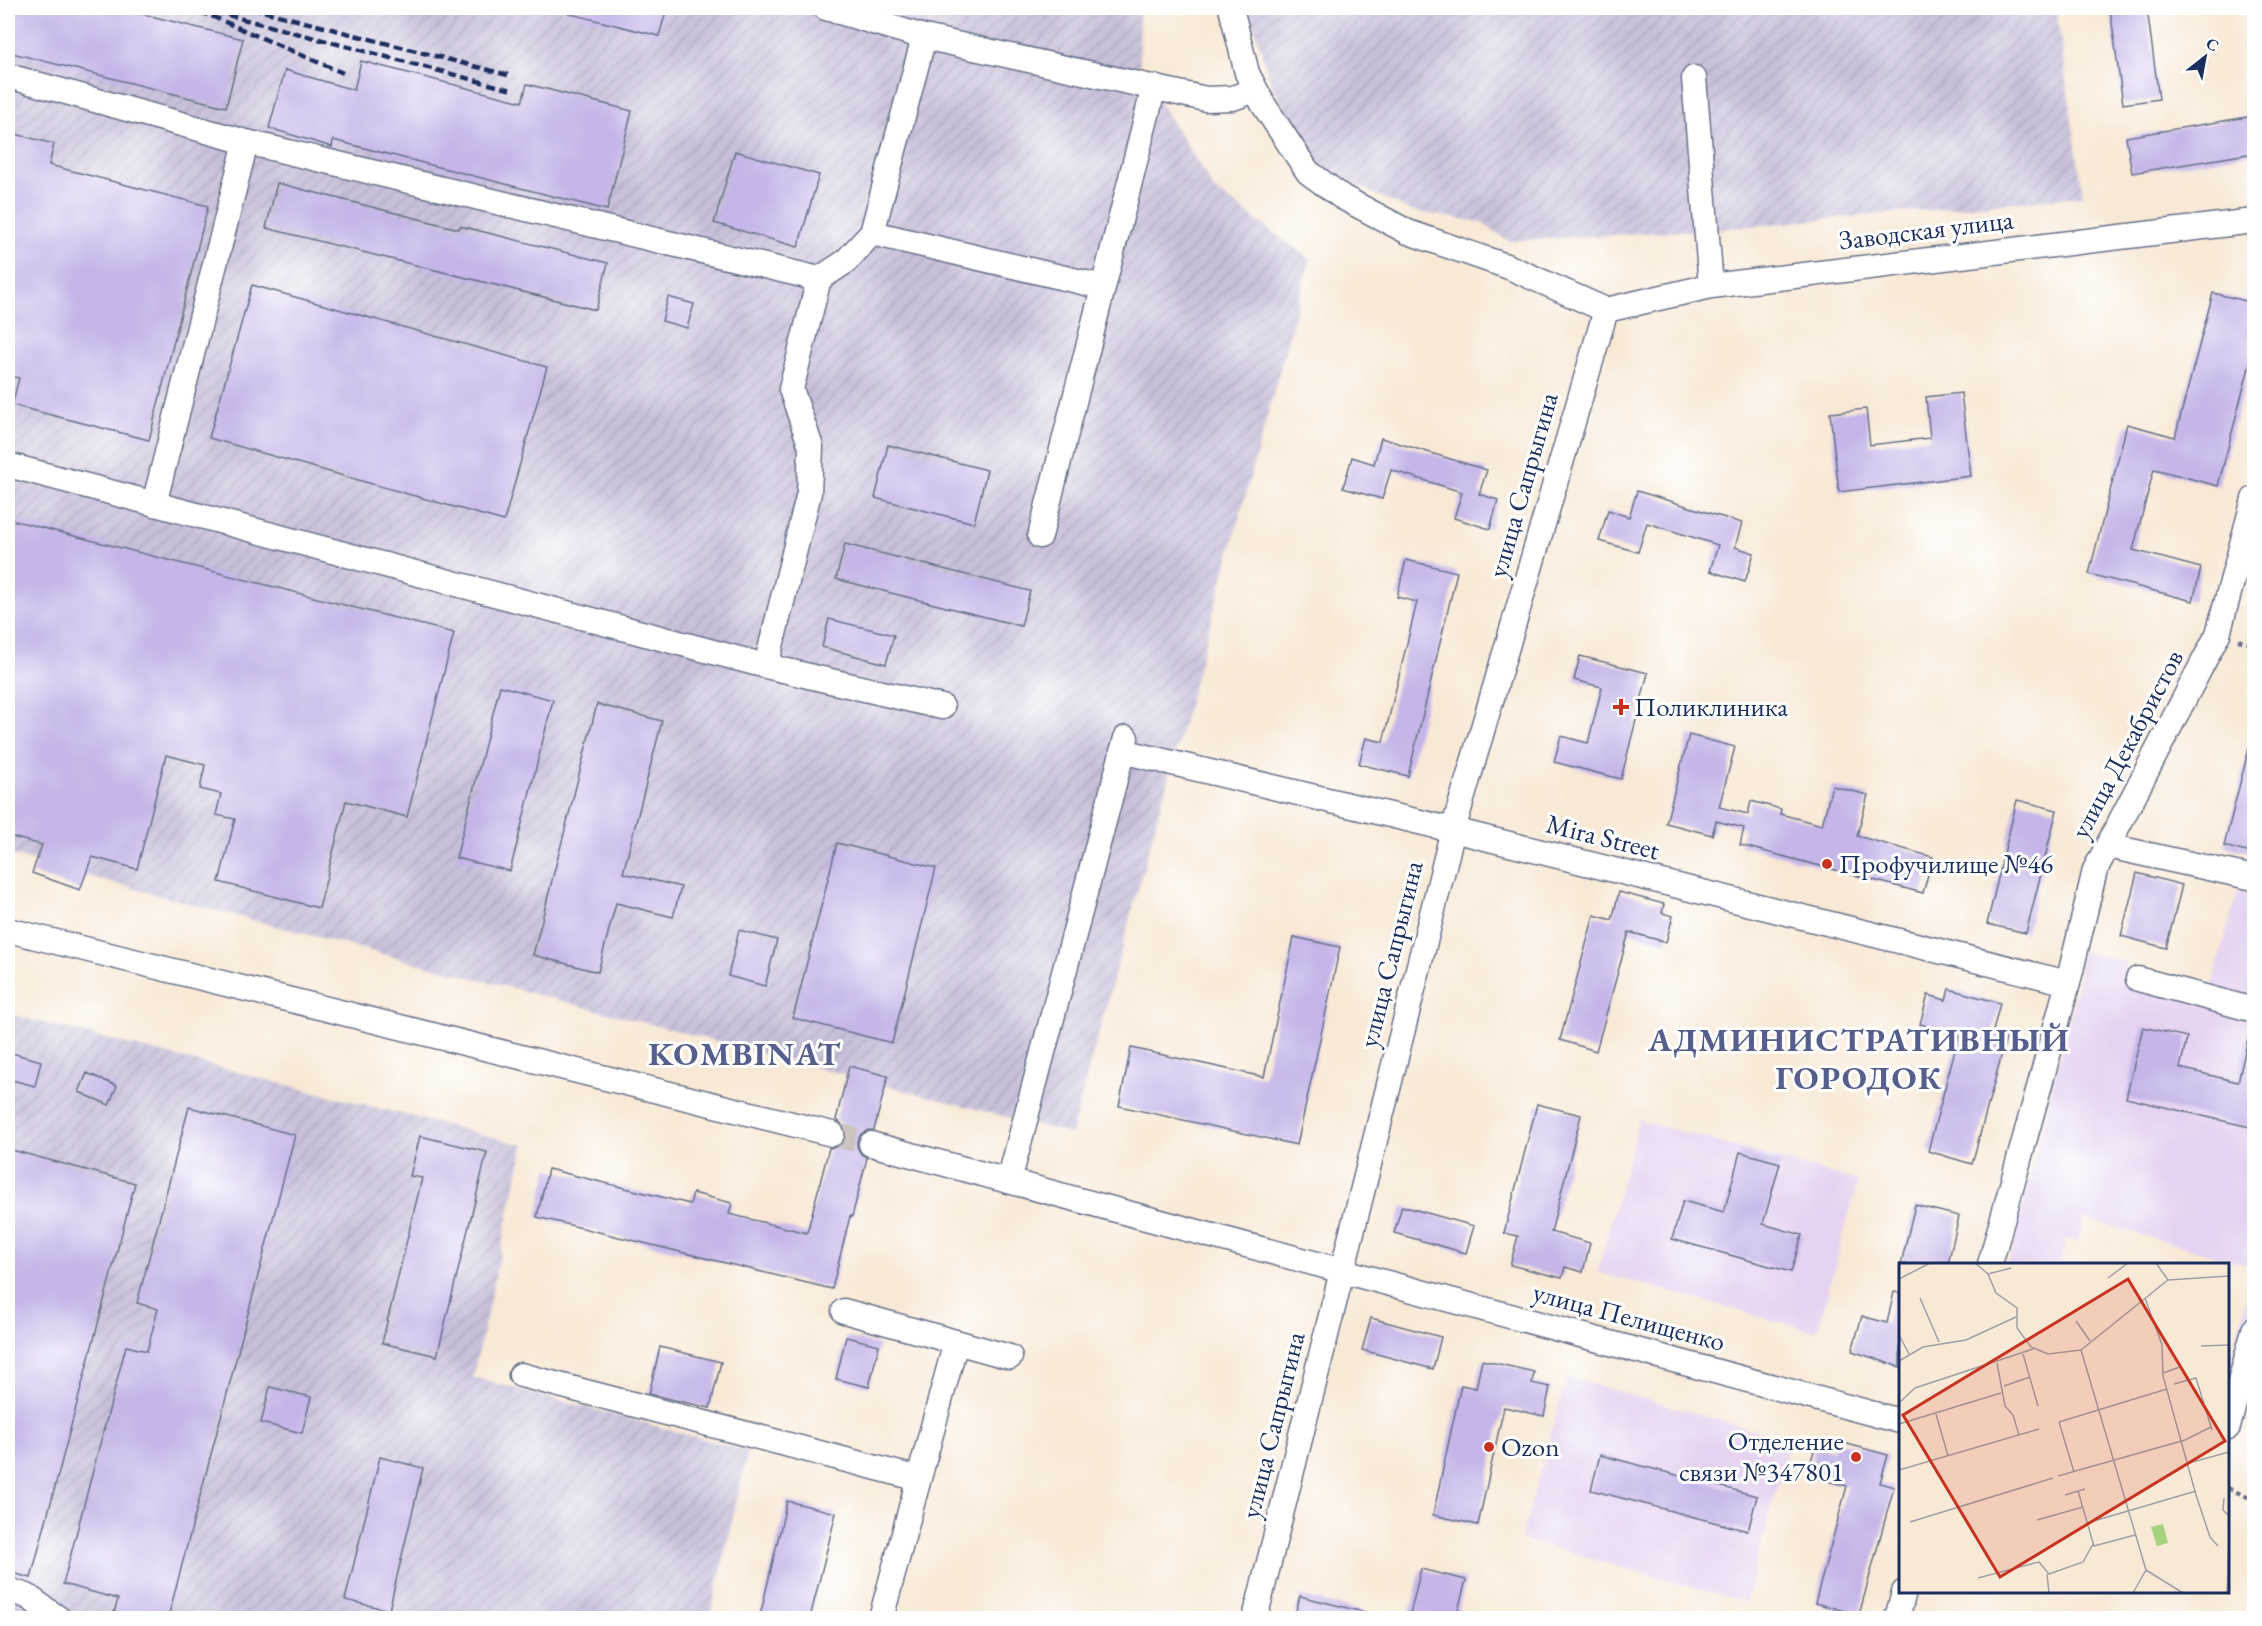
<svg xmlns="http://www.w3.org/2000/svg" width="2262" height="1626" viewBox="0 0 2262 1626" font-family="'EB Garamond',serif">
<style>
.built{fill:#e5d3f1}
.industrial{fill:url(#industrial-furrows)}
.building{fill:#c5b5e8}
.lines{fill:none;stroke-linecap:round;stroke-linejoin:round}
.minor-tunnel{stroke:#ccc4be;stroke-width:24;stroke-dasharray:24 12;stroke-linecap:butt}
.minor-casing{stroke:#687088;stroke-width:27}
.path{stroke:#687088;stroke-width:4;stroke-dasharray:4.5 4.5;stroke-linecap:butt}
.minor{stroke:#fff;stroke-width:24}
.rail{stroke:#1b2f5e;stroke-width:4.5;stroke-dasharray:9 4.5;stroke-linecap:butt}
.poi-dot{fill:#c8321e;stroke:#fff;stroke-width:2}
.labels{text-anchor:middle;stroke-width:6;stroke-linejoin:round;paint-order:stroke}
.street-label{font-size:27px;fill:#1b2f5e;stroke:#fff}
.poi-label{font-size:27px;fill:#1b2f5e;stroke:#fff;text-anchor:start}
.district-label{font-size:33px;font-weight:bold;letter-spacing:1.5px;fill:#565e8e;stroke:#fff}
.inset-road{fill:none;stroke:#a09fa6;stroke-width:1.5}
.view{fill:#c8321e;fill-opacity:0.15;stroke:#c8321e;stroke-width:3}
.inset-edge{fill:none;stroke:#1b2f5e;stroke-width:3}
</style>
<defs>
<pattern id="industrial-furrows" width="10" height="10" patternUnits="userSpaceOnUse" patternTransform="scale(1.5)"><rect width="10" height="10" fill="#c7c0d9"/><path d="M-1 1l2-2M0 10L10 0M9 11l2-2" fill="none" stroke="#aaa5bd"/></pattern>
</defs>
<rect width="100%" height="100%" fill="#fff"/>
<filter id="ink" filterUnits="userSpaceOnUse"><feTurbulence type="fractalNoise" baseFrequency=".0167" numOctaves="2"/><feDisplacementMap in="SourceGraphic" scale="12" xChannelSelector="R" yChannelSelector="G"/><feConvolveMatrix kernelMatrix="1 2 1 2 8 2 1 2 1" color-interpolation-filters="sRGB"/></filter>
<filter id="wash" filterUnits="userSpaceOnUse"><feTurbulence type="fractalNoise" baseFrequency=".008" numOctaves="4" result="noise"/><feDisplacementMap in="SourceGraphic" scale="24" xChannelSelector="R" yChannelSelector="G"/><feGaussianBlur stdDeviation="1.35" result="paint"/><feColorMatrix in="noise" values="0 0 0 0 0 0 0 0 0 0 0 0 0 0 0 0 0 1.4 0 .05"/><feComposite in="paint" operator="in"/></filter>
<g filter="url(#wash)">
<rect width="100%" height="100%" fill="#f8e9d6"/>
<!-- built -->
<path class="built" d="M2238,890L2254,894V1381L2228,1373L2254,1267L2083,1218L2078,1241L2066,1239L2060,1264H2008L2018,1224L2011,1223L2013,1212L2021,1214L2079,980L2080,950L2126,962L2124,970L2209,996Z
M1639,1120L1858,1181L1817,1332L1597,1272Z
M1567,1377L1790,1440L1745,1602L1521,1539Z"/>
<!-- industrial -->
<path class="industrial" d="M8,8H1139L1140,71L1214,189L1310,259L1071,1134L172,899L8,854Z
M1250,8H2056L2083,196L1718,229L1508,241L1481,222L1411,211L1321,168L1272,87L1250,13Z
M8,1014L524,1145L473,1377L748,1451L710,1618H8Z"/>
<g id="blocks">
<!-- building -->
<path class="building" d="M8,8H119L243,39L226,107L8,52Z
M567,8H667L659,36L567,13Z
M2110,8H2147L2159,99L2123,104Z
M361,61L522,102L527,84L632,111L607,210L333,140L332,147L269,128L285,70L354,90Z
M2254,116V153L2132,173L2126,137Z
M8,132L54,144L49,165L208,206L149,440L12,405L19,378L8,376Z
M735,151L819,175L798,247L714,223Z
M277,183L459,229L460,226L608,263L596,310L266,228Z
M252,285L547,367L504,521L209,438Z
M2213,293L2254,303V348L2218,486L2154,469L2133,550L2201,568L2193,601L2089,574L2127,424L2175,437Z
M668,297L694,304L687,328L662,321Z
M1961,393L1971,476L1839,492L1830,413L1866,409L1870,445L1930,438L1926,397Z
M1381,438L1487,470L1479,494L1498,500L1490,529L1454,518L1462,492L1391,470L1382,499L1343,488L1352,457L1374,464Z
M888,445L987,470L974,523L875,498Z
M1637,491L1742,523L1735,547L1754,553L1745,582L1710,571L1718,545L1647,523L1638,552L1599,541L1608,510L1629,517Z
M8,519L454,633L407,817L346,801L319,908L219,882L235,819L216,815L221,794L200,789L205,765L166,755L137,869L92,857L80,890L32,873L42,845L8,836Z
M845,544L1030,591L1021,626L836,579Z
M1406,560L1457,572L1408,776L1359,764L1366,738L1383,742L1417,602L1397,597Z
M829,619L894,635L886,664L822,647Z
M1580,656L1648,673L1621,779L1554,762L1561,736L1588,743L1602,687L1574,680Z
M500,686L553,700L510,871L456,858Z
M597,704L662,721L623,873L681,887L673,917L616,903L598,972L533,955Z
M1689,735L1735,747L1719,807L1748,814L1751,801L1781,809L1780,814L1822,825L1832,786L1868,795L1857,836L1933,857L1923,893L1740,845L1744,828L1716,821L1712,835L1666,823Z
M2249,748L2254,749V854L2224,846Z
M2017,800L2057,810L2026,933L1987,924Z
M837,843L936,868L892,1043L793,1018Z
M2137,873L2182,885L2166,948L2121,936Z
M1619,892L1664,904L1662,913L1673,916L1666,942L1629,932L1596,1051L1560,1040L1594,915L1612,920Z
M739,930L777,940L765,986L728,976Z
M1294,937L1340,947L1297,1145L1119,1106L1131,1048L1264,1077Z
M1949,989L2000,1003L1993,1031L2007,1035L1972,1164L1928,1151L1959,1035L1920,1024L1928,995L1946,1000Z
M2143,1027L2187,1037L2180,1068L2238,1082L2248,1038L2254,1039V1128L2126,1098Z
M8,1052L41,1061L35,1086L8,1079Z
M849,1066L888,1076L874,1130H868L861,1134L857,1141V1147L861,1154L867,1158L852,1217L850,1216L832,1289L537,1217L548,1169L690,1204L693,1193L732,1203L729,1214L807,1233L829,1148L836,1147L842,1144L846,1138L845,1130L841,1123L836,1120Z
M87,1073L117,1086L109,1105L79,1092Z
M1537,1104L1581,1115L1551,1232L1590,1243L1583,1272L1565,1267L1562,1278L1510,1265L1518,1236L1504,1233Z
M189,1107L295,1135L168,1618H134L114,1613L118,1599L63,1584L126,1346L147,1351L158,1309L137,1303Z
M420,1136L487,1152L437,1356L382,1343L422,1178L410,1176Z
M8,1149L135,1183L31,1578L8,1572Z
M1740,1152L1780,1163L1763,1224L1802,1235L1791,1272L1672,1239L1683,1201L1724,1212Z
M1915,1205L1959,1216L1948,1264H1901Z
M1402,1206L1474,1226L1466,1253L1394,1233Z
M1894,1292L1900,1293V1367L1852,1351L1862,1316L1887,1323Z
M1371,1318L1441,1337L1433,1369L1362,1350Z
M846,1337L879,1345L869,1387L836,1379Z
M660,1347L721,1362L710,1408L649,1394Z
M1482,1360L1534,1372L1532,1383L1550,1387L1544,1416L1504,1407L1478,1525L1433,1515L1461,1385L1476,1388Z
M270,1387L311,1397L302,1433L261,1423Z
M1836,1441L1888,1455L1880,1483L1894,1487L1859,1615L1815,1603L1847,1486L1807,1476L1815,1447L1833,1451Z
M1600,1455L1757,1496L1748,1531L1591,1490Z
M380,1457L423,1468L389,1610L345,1600Z
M787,1501L836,1513L810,1618H770L760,1616Z
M1421,1569L1466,1580L1456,1618H1409Z
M1300,1596L1368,1613V1618H1294Z"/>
</g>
</g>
<g filter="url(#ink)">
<use href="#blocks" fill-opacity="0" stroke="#687088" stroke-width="1.5"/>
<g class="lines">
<!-- minor-tunnel -->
<path class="minor-tunnel" d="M832,1134L871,1144"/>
<defs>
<path id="minor" d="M826,8L924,37L1206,99L1233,98L1255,90
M1231,8L1247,73L1263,104L1308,172L1342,197L1408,232L1509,267L1606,310
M8,76L246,142L819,279
M1694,78L1711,286
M872,233L1103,287
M1606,310L1711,286L2254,221
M8,465L766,666L942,707
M154,504L246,142
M1040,536L1154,87
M766,666L809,493L811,447L791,389L819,279L845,262L872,233L924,37
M1122,751L1453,830L2068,983
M2108,846L2254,878
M8,930L832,1134
M2138,979L2254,1010
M871,1144L1900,1421
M1009,1181L1126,738
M1990,1264L2068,983L2095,870L2218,634L2254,499
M844,1311L1010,1357
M521,1375L919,1479
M2228,1427L2254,1330
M8,1590L27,1596L58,1618
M881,1618L956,1342
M1255,1618L1453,830L1606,310
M1897,1618L1904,1592"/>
</defs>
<!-- minor casing -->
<use href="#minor" class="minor-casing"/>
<!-- path -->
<path class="path" d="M2238,640L2254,645
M2228,1488L2254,1500"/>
<!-- minor -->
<use href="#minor" class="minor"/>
<!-- rail -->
<path class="rail" d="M186,8L209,15L343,73
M201,8L512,90
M251,8L508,75"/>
</g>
</g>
<!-- markers -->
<g class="poi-dot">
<path d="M1618 698h6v6h6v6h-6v6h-6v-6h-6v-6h6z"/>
<circle cx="1827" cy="864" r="6"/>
<circle cx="1489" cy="1447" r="6"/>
<circle cx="1856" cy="1457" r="6"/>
</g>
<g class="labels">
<!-- street labels -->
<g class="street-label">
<text transform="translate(1926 230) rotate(-7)" y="9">Заводская улица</text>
<text transform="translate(1523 485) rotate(-74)" y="9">улица Сапрыгина</text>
<text transform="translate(2127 744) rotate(-62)" y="9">улица Декабристов</text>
<text transform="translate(1603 837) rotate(14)" y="9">Mira Street</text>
<text transform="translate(1391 954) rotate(-76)" y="9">улица Сапрыгина</text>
<text transform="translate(1629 1317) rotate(15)" y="9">улица Пелищенко</text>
<text transform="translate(1273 1425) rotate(-76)" y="9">улица Сапрыгина</text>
</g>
<!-- poi labels -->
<g class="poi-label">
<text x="1634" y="716">Поликлиника</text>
<text x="1839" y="873">Профучилище №46</text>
<text x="1844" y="1450" text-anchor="end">Отделение<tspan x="1844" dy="31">связи №347801</tspan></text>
<text x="1501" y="1456">Ozon</text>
</g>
<!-- district labels -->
<g class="district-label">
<text x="1859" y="1051">АДМИНИСТРАТИВНЫЙ<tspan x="1859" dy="38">ГОРОДОК</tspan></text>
<text x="745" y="1065">KOMBINAT</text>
</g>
</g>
<!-- overview -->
<g transform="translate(1899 1263)">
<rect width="330" height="330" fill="#f8e9d6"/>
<path d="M264,261L269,280L258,283L252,264Z" fill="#a5d27e"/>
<path class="inset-road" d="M76,0L89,11L97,30L118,45V65L132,84L149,91L182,87M257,0L269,17M89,11L112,5M209,15L229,0M0,16L31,0M21,35L40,79M246,35L263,82L264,113L297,232L311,274L319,283M177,58L191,78M0,72L10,91M302,83L330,82M182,87L247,307L234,330M182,87L269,17L330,13M124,91L139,143M0,98L24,84L67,77L117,54M98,100L106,143L114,152L120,172M264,110L281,104M275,121L297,115L313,167M105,123L131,114M0,140L16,125L134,86M37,151L49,193M160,159L268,126M160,159L175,209M0,161L102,130M290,200L330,189M0,207L140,166M159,213L286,177L312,164M179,228L195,283L236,272M166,232L186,226M325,235L324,247L330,253M138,257L184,244M11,259L154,215M188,260L297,228M247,307L284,330M148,311L150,330M79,315L140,299L150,311L184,299L194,281M328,330L330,275"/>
<path class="view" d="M229,16L326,178L101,314L4,152Z"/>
<rect width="330" height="330" class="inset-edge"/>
</g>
<!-- margin -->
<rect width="2262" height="1626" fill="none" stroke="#fff" stroke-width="30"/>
<!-- north arrow -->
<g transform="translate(2205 57) rotate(31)" stroke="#ffffff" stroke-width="4.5" paint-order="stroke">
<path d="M0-4.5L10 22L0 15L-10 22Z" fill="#1b2f5e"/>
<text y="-9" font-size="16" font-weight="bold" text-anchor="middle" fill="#1b2f5e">С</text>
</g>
</svg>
